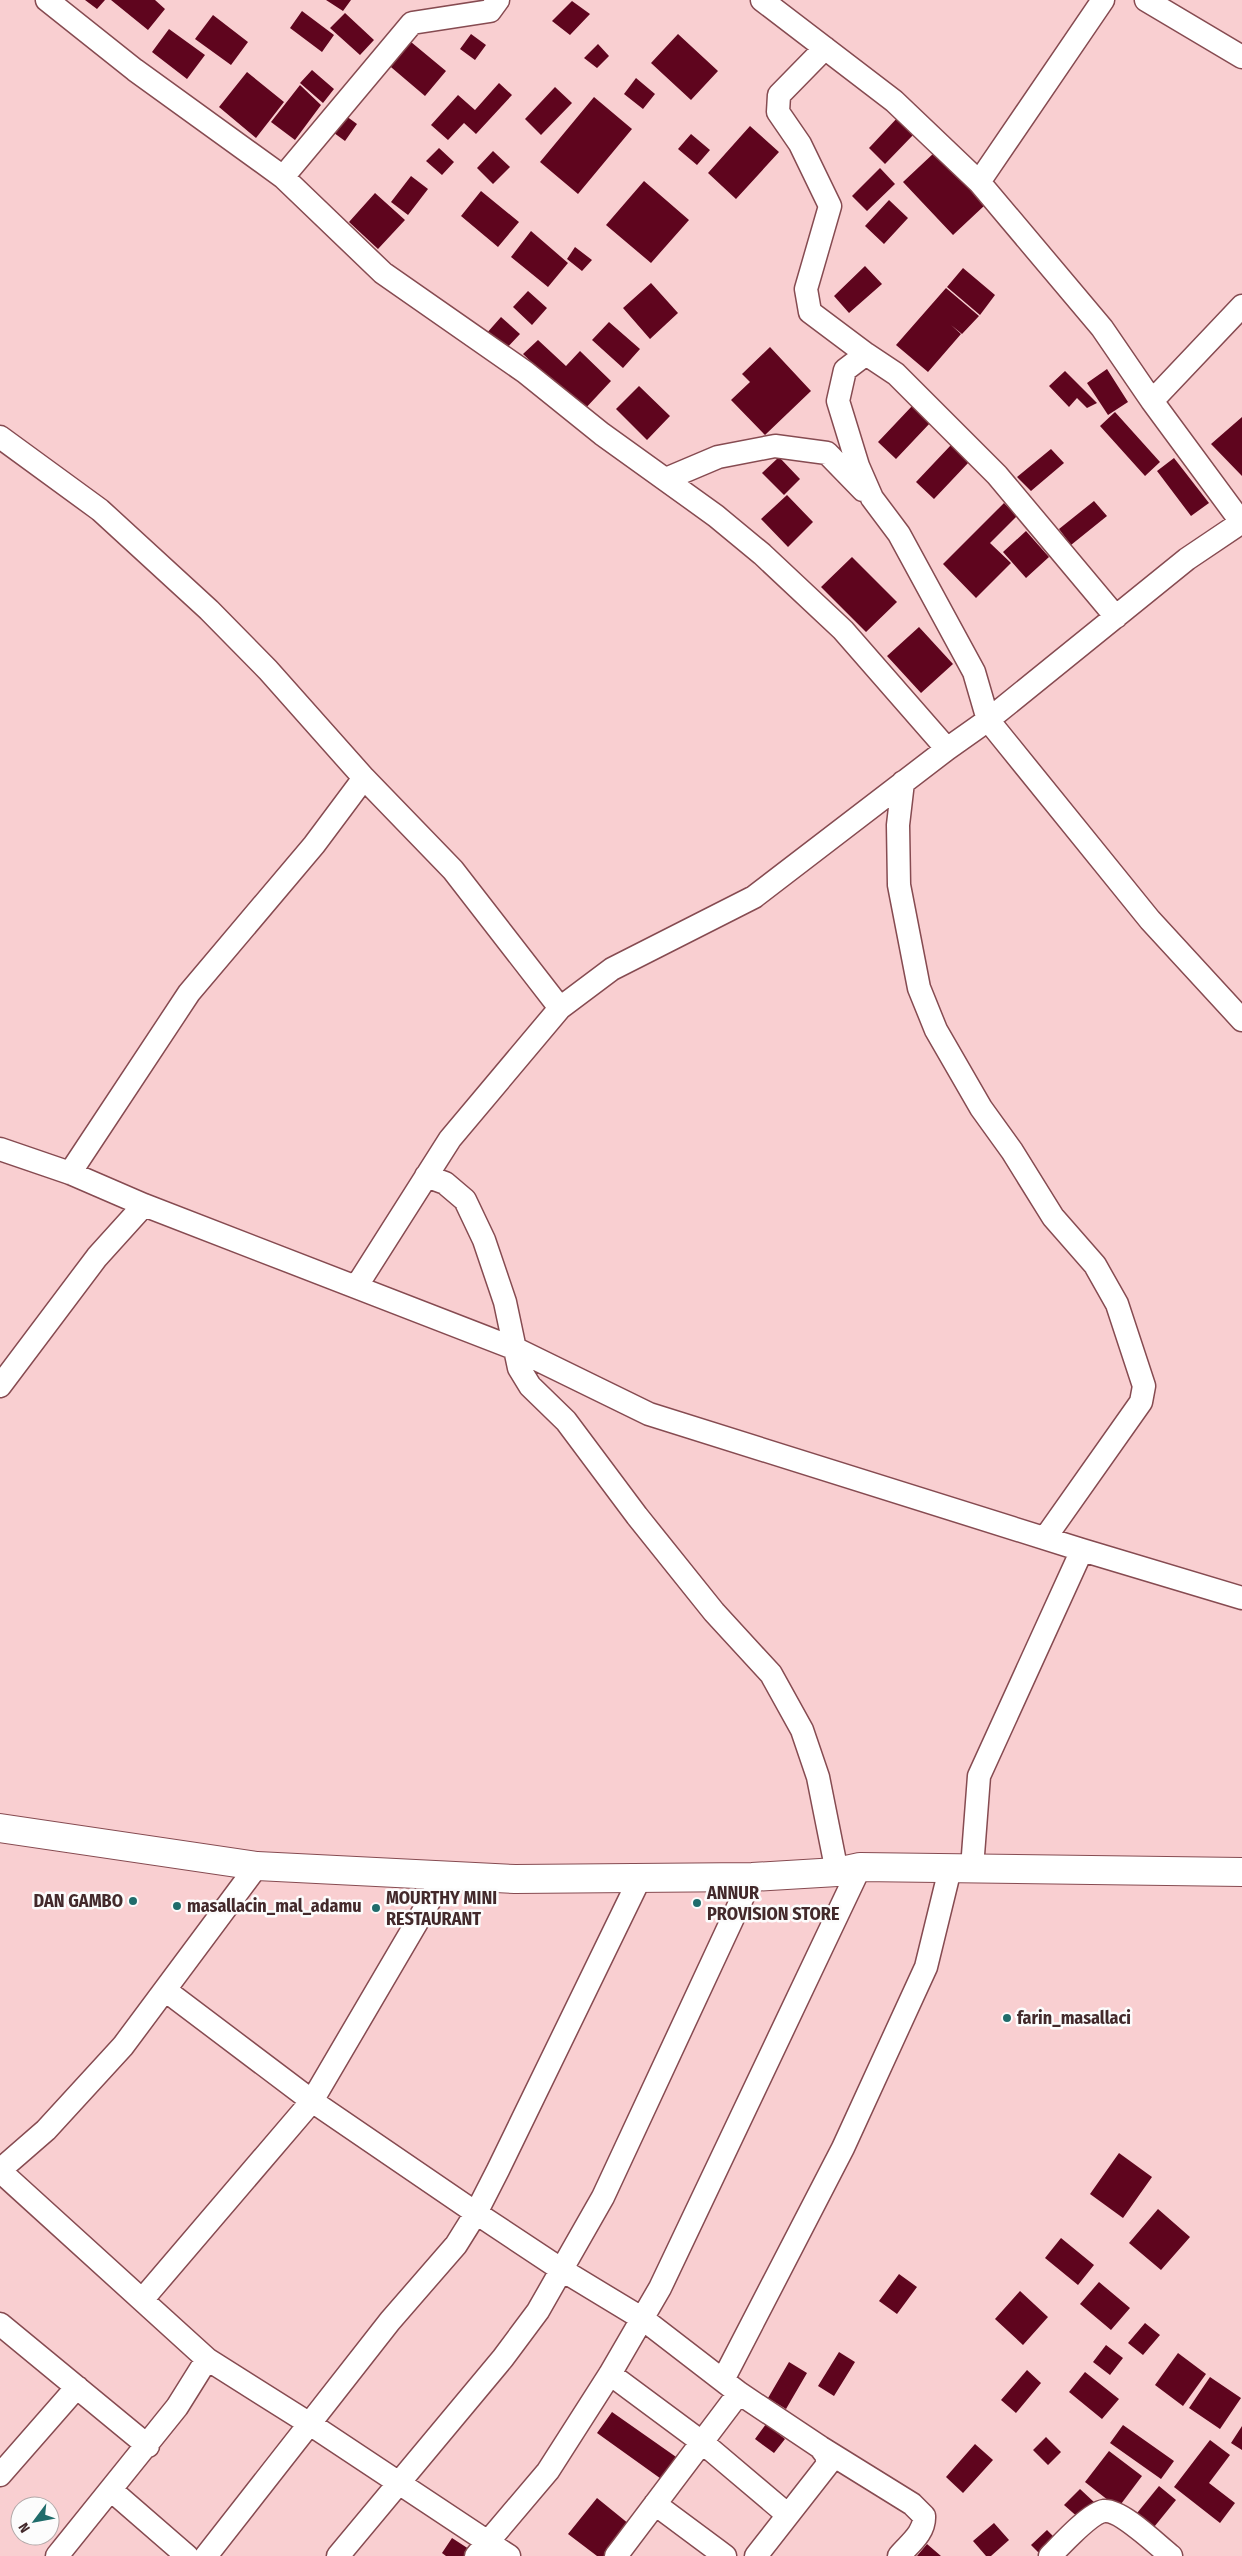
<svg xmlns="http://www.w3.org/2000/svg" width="1242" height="2556" viewBox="0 0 1242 2556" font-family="'Fira Sans Condensed',sans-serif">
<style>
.building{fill:#5f051e}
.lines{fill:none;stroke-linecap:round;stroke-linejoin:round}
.street-casing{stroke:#864b51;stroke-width:25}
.secondary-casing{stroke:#864b51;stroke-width:30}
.street{stroke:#fff;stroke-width:22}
.secondary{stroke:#fff;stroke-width:28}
.poi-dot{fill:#206c6b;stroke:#fcfcfc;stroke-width:2}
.labels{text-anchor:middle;stroke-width:5;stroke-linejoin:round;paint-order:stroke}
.poi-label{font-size:18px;font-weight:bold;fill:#43292b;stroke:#fcfcfc;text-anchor:start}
</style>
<rect width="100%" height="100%" fill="#f9cfd1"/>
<!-- building -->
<path class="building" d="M85,0H105L97,9Z
M111,0H155L165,9L148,30Z
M326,0H351L343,11Z
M572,1L590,14L570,35L552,21Z
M302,11L334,35L322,52L290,28Z
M345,13L374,40L360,55L330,28Z
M213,15L248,42L231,65L195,39Z
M169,29L205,55L187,79L152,52Z
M471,34L486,45L475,60L460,49Z
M678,34L718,71L691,100L651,63Z
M405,37L446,71L425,96L385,62Z
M598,44L609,56L597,68L584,58Z
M312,70L334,89L323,103L300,83Z
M247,72L284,102L256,138L219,107Z
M636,78L655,94L643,109L624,94Z
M499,83L512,95L476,134L464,123L448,140L431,125L458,95L475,110Z
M300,85L321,105L295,140L271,122Z
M555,87L572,103L541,135L525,119Z
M594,97L632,129L578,194L540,162Z
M342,113L357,124L345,141L330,130Z
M899,116L916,132L885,164L869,148Z
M750,126L779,152L736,199L708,173Z
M691,134L710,150L697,165L678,149Z
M439,148L454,162L442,175L426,161Z
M493,151L510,167L493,184L477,168Z
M935,152L985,205L953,235L903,182Z
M880,168L895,184L867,211L852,196Z
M411,176L428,189L408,215L391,202Z
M644,181L689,220L651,263L606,225Z
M481,191L519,222L498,247L461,216Z
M375,193L405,220L378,249L349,222Z
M889,200L908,218L884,244L865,226Z
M531,231L568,263L548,287L511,257Z
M575,247L592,260L582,271L567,259Z
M865,266L882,284L849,313L834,296Z
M963,268L995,295L980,315L947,287Z
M651,283L678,313L650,339L623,308Z
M946,288L979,316L962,334L951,325L961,334L928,372L896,345Z
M528,291L547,308L532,325L513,307Z
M501,317L520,334L504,351L486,334Z
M609,322L640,349L623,368L592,340Z
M538,340L566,366L580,351L611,381L583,411L523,354Z
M770,347L811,391L765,435L731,400L750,382L742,374Z
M1107,369L1128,402L1108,415L1087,383Z
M1065,371L1097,403L1087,408L1077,398L1069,407L1049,386Z
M639,386L670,416L647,440L616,409Z
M913,405L931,422L896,459L878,442Z
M1115,412L1160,462L1145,476L1100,426Z
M1242,417V476L1211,444Z
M951,445L969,462L934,499L916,482Z
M1051,449L1064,463L1031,491L1017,477Z
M779,457L800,479L784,495L762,473Z
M1174,458L1209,503L1191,516L1157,471Z
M787,495L813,522L788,547L761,519Z
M1094,501L1107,516L1071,545L1059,529Z
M1004,503L1017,516L990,543L1011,563L976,598L943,564Z
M1026,531L1049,557L1026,578L1003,552Z
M852,557L897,602L866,632L821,587Z
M919,627L953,664L921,693L887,656Z
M1119,2153L1152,2177L1123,2218L1090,2194Z
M1158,2209L1190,2237L1161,2270L1129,2243Z
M1061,2238L1094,2265L1078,2285L1045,2258Z
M899,2274L917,2287L897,2314L879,2301Z
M1099,2282L1130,2308L1111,2330L1080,2304Z
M1020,2291L1048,2317L1023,2345L995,2319Z
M1145,2323L1160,2335L1143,2355L1128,2343Z
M1106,2345L1123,2358L1110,2375L1093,2362Z
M839,2352L855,2362L834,2396L818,2386Z
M1178,2353L1206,2374L1183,2406L1155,2385Z
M789,2362L807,2373L786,2409L768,2398Z
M1027,2370L1041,2383L1016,2413L1001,2400Z
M1085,2372L1119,2399L1102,2419L1069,2392Z
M1210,2377L1241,2398L1220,2429L1189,2408Z
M612,2412L679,2459L664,2481L597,2433Z
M766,2424L785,2439L774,2453L755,2439Z
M1123,2425L1174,2461L1161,2479L1110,2443Z
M1242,2426V2450L1231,2443Z
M1046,2437L1061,2452L1048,2465L1033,2450Z
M1210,2440L1230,2455L1209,2483L1235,2503L1220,2523L1174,2487Z
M975,2444L993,2460L963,2493L946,2477Z
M1109,2451L1142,2476L1118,2508L1085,2482Z
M1159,2486L1176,2500L1150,2532L1133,2518Z
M1080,2489L1095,2503L1080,2519L1064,2505Z
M597,2498L629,2524L604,2556H597L568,2534Z
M994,2523L1009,2540L991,2556H986L973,2541Z
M1047,2530L1058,2541L1042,2556L1031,2545Z
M452,2538L472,2551L468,2556H446L442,2553Z
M927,2544L941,2556H917Z"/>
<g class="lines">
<defs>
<path id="street" d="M47,0L135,70L283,177L383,273L525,372L602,434L716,516L762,554L843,630L947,749
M762,0L894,101L979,182L1102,328L1152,401L1242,523
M1146,0L1242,57
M825,48L779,95L778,112L800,144L830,206L806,289L810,312L866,354
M283,177L412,23L490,11L498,0
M979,182L1103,0
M1152,401L1242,306
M0,437L100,510L209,610L268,670L364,778L453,870L560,1008
M666,479L718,457L775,446L827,453L863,490
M1116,617L997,475L896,374L866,354L845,370L838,401L858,466L872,498L899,534L974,672L988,720L1150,920L1242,1020
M903,782L898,825L899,885L919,988L936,1030L981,1108L1012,1151L1053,1217L1095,1265L1117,1304L1144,1386L1141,1402L1045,1538
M0,1149L70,1173L144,1205L516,1349L649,1414L1082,1550L1242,1598
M70,1173L189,993L314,845L364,778
M426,1176L445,1183L465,1200L484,1240L505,1302L519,1368L530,1386L566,1421L637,1516L714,1612L771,1674L802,1730L818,1777L837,1872
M356,1287L450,1139L560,1008L612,969L754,897L947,749L988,720L1187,559L1242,522
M0,1386L97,1257L144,1205
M972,1868L979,1776L1082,1550
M165,1990L312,2101L476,2213L562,2270L643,2319L739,2393L820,2447L826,2455L828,2464L756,2556
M0,2170L46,2130L123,2046L257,1866
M0,2171L207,2359L310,2424L509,2556
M142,2300L312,2101L444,1876
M0,2324L148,2446
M610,2374L703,2443L788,2515
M723,2380L843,2148L926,1967L950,1869
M820,2447L912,2504L924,2516C925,2533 909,2544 899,2556
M0,2475L77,2387
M111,2490L187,2556
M655,2504L725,2556
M57,2556L177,2407L207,2359
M206,2556L390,2321L456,2245L476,2213L498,2170L640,1878
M338,2556L503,2358L538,2311L603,2197L752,1877
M476,2556L548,2471L610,2374L660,2288L860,1867
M616,2556L739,2393
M1050,2556C1061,2545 1090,2513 1104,2511C1121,2509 1157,2545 1171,2556"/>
<path id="secondary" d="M0,1828L257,1866L515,1879L752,1877L837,1872L860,1867L1242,1872"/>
</defs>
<!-- street casing -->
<use href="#street" class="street-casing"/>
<!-- secondary casing -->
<use href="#secondary" class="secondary-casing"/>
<!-- street -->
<use href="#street" class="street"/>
<!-- secondary -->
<use href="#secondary" class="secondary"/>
</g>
<!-- markers -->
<g class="poi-dot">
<circle cx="133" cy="1901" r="5"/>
<circle cx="697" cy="1903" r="5"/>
<circle cx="177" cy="1906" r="5"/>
<circle cx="376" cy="1908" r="5"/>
<circle cx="1007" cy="2018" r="5"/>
</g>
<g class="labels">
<!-- poi labels -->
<g class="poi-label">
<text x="707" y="1899">ANNUR<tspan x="707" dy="21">PROVISION STORE</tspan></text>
<text x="386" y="1904">MOURTHY MINI<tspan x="386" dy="21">RESTAURANT</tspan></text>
<text x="123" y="1907" text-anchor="end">DAN GAMBO</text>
<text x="187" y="1912">masallacin_mal_adamu</text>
<text x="1017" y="2024">farin_masallaci</text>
</g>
</g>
<!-- north arrow -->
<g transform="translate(35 2521) rotate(238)"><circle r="24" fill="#fcfcfc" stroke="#b2a8a8"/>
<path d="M0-4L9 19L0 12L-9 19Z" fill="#206c6b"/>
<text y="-8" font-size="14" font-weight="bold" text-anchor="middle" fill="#43292b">N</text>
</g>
</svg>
